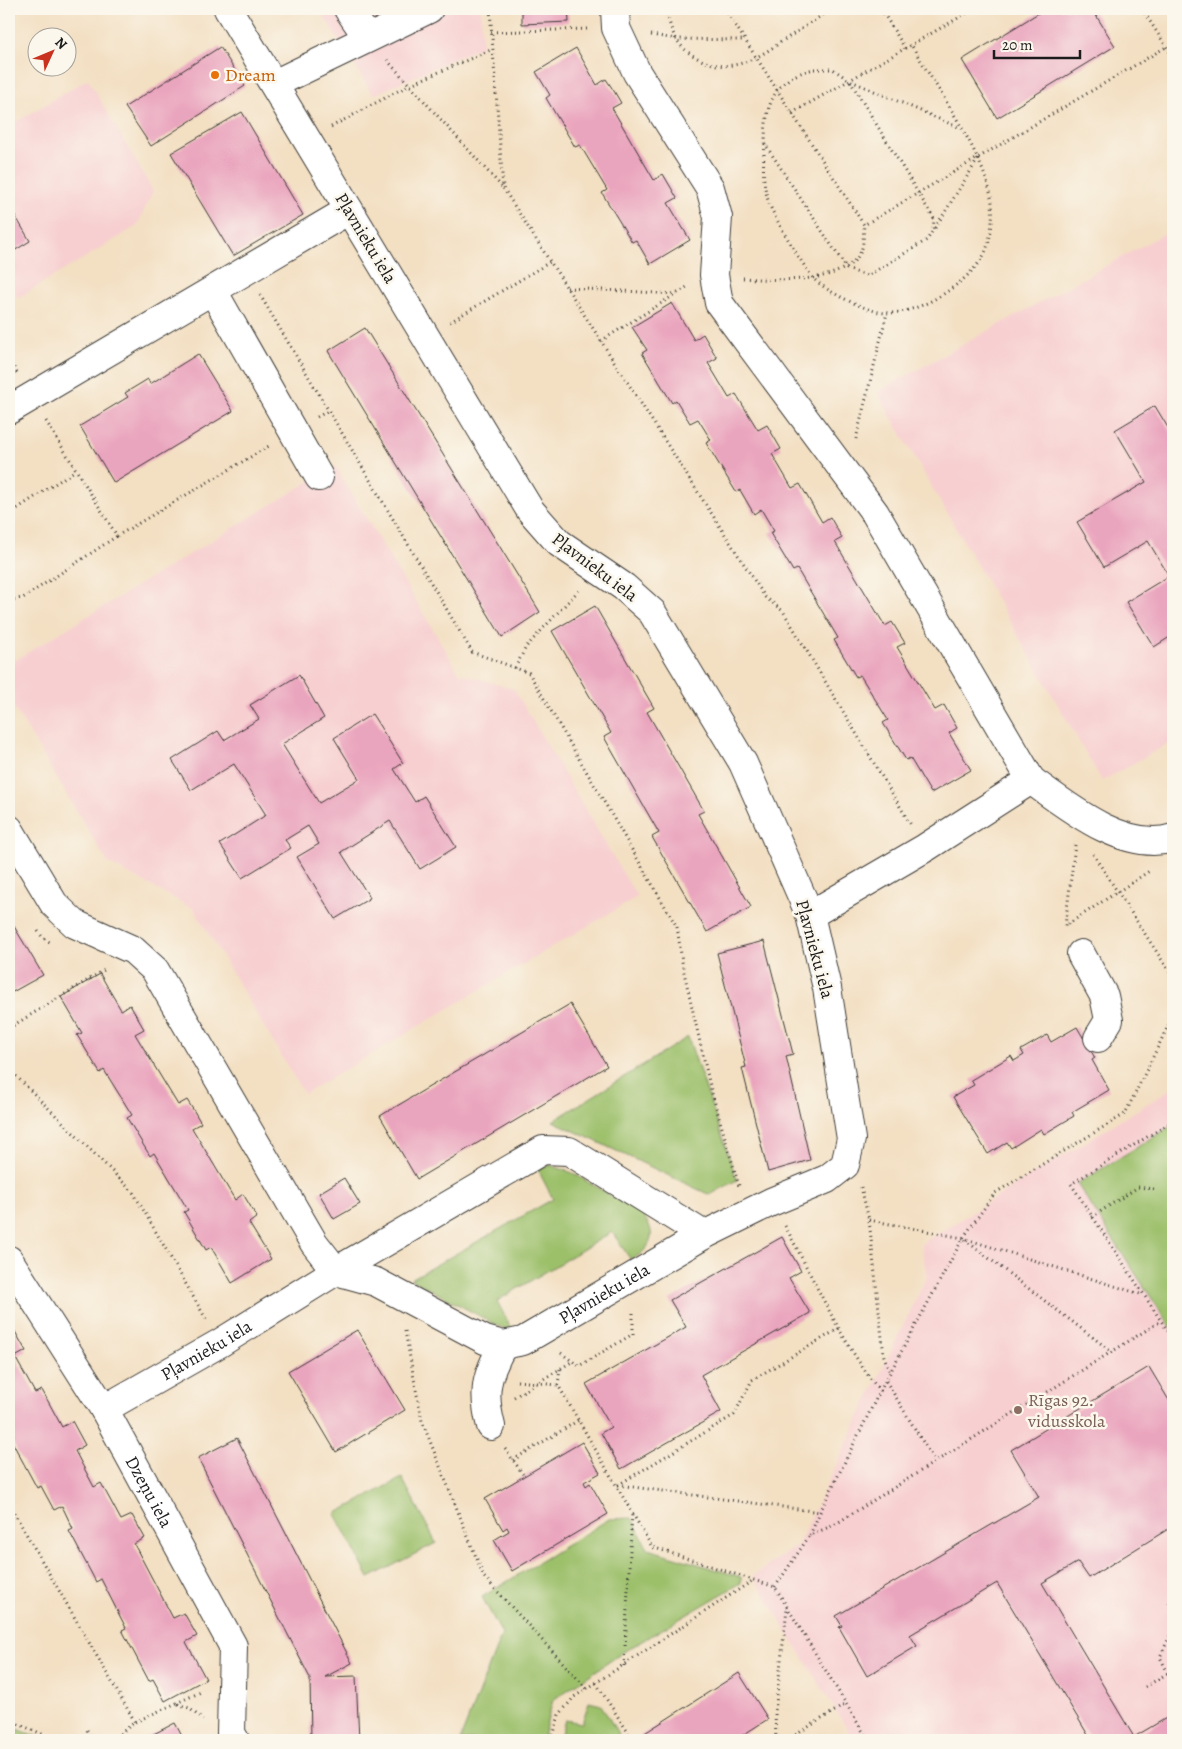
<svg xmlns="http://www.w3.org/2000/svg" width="1182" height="1749" viewBox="0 0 1182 1749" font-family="Alegreya,serif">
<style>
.built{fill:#f7cfd0}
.green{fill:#9cc06a;stroke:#5c6e43}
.building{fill:#eaa5be}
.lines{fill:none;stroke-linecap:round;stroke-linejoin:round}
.minor-casing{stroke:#3c3935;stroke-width:30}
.path{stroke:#3c3935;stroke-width:3;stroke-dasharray:1 4;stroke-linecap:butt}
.minor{stroke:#fff;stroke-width:28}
.food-dot{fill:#e8710a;stroke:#fbf7ec;stroke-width:2}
.education-dot{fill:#8d6e63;stroke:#fbf7ec;stroke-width:2}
.labels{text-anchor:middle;stroke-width:5;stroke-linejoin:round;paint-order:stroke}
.food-label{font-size:18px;fill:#c56008;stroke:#fbf7ec;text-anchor:start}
.street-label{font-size:18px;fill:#1c1c1c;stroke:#fbf7ec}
.education-label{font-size:18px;fill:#785e54;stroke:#fbf7ec;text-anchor:start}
</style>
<rect width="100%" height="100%" fill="#fbf7ec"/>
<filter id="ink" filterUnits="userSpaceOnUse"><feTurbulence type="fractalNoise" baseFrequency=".02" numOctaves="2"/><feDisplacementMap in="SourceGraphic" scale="10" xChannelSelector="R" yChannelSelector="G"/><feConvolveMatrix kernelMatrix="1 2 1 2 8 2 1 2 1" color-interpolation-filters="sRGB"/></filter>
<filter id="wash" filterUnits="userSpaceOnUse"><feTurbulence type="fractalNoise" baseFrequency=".0096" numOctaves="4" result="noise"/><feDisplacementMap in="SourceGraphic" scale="20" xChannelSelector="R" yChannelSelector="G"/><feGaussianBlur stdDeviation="1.12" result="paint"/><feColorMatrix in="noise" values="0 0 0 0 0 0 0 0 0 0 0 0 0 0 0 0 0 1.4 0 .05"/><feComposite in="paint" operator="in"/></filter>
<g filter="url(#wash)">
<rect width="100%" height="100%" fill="#f3dfc2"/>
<!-- built -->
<path class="built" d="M319,9H481L482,46L373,95Z
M88,79L153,191L137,226L18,298L9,283V121L11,125Z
M1173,229V741L1102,781L877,392Z
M335,466L459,673L514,689L637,897L304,1094L194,909L108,863L9,699V664Z
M1173,1088V1740H854L753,1576L798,1545L927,1276L921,1244Z"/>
<!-- green -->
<path class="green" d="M688,1037L737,1180L710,1195L553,1121Z
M1173,1125V1331L1077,1184Z
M550,1165L573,1173L641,1214C659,1232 652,1249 631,1260L612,1232L497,1301L512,1330L509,1332L411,1279L553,1199L538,1170Z
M402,1478L436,1543L369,1578L335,1514Z
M632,1518L648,1549L741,1577V1583L625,1651L553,1700L542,1740H460L502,1634L482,1597L609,1519Z
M589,1702L601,1705L622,1740H559L565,1720L582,1723Z
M9,1726L44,1739L45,1740H9Z"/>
<g id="blocks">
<!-- building -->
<path class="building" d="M522,9H568L569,22L522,24Z
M769,9H785L773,16Z
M1045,9H1092L1115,46L997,118L962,60Z
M220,47L245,86L151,146L125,107Z
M576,48L597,85L606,79L614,91L621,103L612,108L654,180L663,174L677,198L668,203L690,240L650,264L636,240L632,242L602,193L607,190L580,145L575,147L546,98L550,95L536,72Z
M242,112L303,215L233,256L171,153Z
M9,205L30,241L9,254Z
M672,303L694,340L703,334L717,358L708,363L729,398L736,394L758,430L767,425L781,449L772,454L792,488L800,484L822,522L830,517L842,538L835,542L885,626L892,622L905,643L897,647L935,710L944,705L957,728L949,733L971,770L931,793L910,758L906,760L883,723L888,720L860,675L856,677L834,640L838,638L797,569L793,571L770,533L774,531L761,509L754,514L740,490L736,492L706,443L711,440L698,419L690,423L676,400L672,403L642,353L647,350L632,327Z
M365,328L540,612L502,637L328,351Z
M198,354L233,411L114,483L80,426L128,397L125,393L148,379L150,384Z
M1155,406L1173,436V635L1154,647L1126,602L1169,576L1148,541L1104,567L1077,522L1146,482L1115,430Z
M595,606L654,708L647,712L704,811L698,814L751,907L707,932L652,837L659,833L604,737L611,733L552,631Z
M299,675L324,718L282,744L319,803L359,779L334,738L372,714L403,763L394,769L415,802L424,796L456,847L420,869L390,821L341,852L370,898L335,919L297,857L319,844L308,826L285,840L291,848L242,878L220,844L266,815L234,764L191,790L172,760L218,731L224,740L259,719L250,705Z
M9,918L43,975L9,994Z
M764,941L793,1054L786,1056L810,1160L768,1172L742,1068L746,1067L717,953Z
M100,974L121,1010L130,1005L144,1029L135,1034L178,1105L187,1100L194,1111L201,1123L192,1128L235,1200L243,1194L257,1217L249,1223L271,1259L232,1283L211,1247L206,1250L184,1212L188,1210L154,1153L150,1156L127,1118L132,1115L104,1070L100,1073L77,1035L82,1033L61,997Z
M570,1004L607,1066L417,1179L380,1116Z
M1077,1027L1095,1058L1092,1060L1109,1090L1072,1112L1074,1116L1044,1134L1041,1129L1011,1148L1007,1142L988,1154L953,1097L974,1085L971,1080L1011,1056L1014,1061L1024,1055L1021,1050L1047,1035L1051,1042Z
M344,1178L360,1204L334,1219L319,1193Z
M782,1237L801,1271L789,1278L810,1313L701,1375L721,1412L621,1469L601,1433L611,1427L586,1384L686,1327L670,1300Z
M13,1328L26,1351L15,1357L35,1393L42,1390L62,1427L72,1421L85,1445L75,1451L94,1487L101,1483L121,1520L132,1515L145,1538L134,1544L173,1618L184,1613L197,1636L186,1642L206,1679L165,1701L153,1679L149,1681L122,1630L126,1628L101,1579L96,1582L69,1531L73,1529L62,1506L54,1510L41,1486L37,1488L10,1438L14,1435L9,1425V1330Z
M357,1330L405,1410L336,1452L288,1371Z
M1149,1367L1173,1407V1526L1089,1578L1078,1562L1042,1583L1134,1737L1173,1714V1740H1091L997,1583L910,1635L917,1646L867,1676L839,1627L842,1626L836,1616L1039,1497L1011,1450Z
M237,1438L352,1663L325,1677L356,1676L359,1740H311L310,1678L198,1458Z
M582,1442L600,1473L584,1482L586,1486L590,1483L608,1514L512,1571L494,1540L509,1531L507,1527L503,1530L485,1499Z
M739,1673L768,1719L735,1740H642L640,1736Z
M175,1723L184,1740H142Z"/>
</g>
</g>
<g filter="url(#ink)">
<use href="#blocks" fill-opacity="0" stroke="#3c3935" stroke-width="1"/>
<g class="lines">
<defs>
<g id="minor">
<path d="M348,9L368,38"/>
<path d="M615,9L616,28L637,73L710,188L718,217L714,275L719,303L875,513L1031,780L925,848L810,915"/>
<path d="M274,84L429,9"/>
<path d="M213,291L319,477"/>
<path d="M9,410L349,210"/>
<path d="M1031,780C1068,807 1125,853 1173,838"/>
<path d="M9,829L54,904L75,924L133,950L155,970L314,1243L336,1271L543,1150L569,1151L704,1235"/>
<path d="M1081,954L1104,996L1109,1020L1098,1038"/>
<path id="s1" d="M9,1260L104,1409L233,1646L231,1733L235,1740"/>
<path id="s2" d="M104,1409L220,1343L336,1271L376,1282L485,1340L503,1345L523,1341L704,1235L771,1202L827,1179L845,1165L851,1139L827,988L810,915L743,763L652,612L624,587L559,543L530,510L228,9"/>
<path d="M491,1426C482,1392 486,1376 503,1345"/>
</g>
</defs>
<!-- minor casing -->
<use href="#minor" class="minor-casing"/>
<!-- path -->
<path class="path" d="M490,9L503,188L765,597L783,611L911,825
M667,9C669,28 676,46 694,56C728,77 755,60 784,40C800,30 816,19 832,9
M725,9L864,225L1166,47
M881,9L906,50
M1142,9L1173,57
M491,32L588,29
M651,35L676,39L744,40
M387,60L502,187
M814,69H833L850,81L934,219L933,230L927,240L867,276L847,269L765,144C765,105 773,78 814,69Z
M851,81L960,128
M792,113L974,9
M331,127L409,85L493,49
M765,144C763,164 762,183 769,203C773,216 804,267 813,278C825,291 869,313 887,313C919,314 965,285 982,258C992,243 995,209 990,192C978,145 937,89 912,46
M935,228L978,159
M743,278C775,280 845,286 861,251C864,244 863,232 864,225
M567,288L677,294
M260,295L472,652L529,673L677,927L683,968L711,1090L739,1186
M450,322L550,262
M601,341L687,287
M9,359L17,373
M317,417L328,411
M46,421L117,536L269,446
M856,439L887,313
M9,514L76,470
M9,600L23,598L117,536
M515,668L526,647L579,590
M1075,845L1065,926L1151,870
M1093,854L1173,977
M38,931L43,938L51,943
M1172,1017L1173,1009
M9,1028L106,969
M9,1069L133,1192L206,1319
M1173,1121L1071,1184L1173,1339
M861,1187L869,1220L884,1356L890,1373
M1092,1217L1138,1187L1154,1189
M869,1220L963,1238L1143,1295
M785,1226C815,1281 841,1342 880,1391
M965,1240L1112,1352
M405,1331L422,1421L484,1577L587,1689
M561,1353L579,1366L633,1334V1311
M517,1381L558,1385L652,1547L775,1587L868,1740
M886,1381L935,1462
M558,1385L560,1369
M514,1397L573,1361
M505,1449L523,1474
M513,1460L579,1420
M618,1485L734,1415L752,1380L840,1328
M618,1485L820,1512
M9,1504L135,1722L112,1740
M9,1511L13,1512L9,1528
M810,1535L820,1512L880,1391L963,1238L995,1193L1125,1114L1173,1016
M775,1587L810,1535L834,1525L1161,1321
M1173,1599L1169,1602L1173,1610
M624,1666L632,1513
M1168,1673L1160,1657L1173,1629
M596,1683L633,1740
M1145,1687L1173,1670
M178,1704L189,1708L203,1720
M9,1720L56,1740
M135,1722L203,1691
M87,1730L93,1740
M552,1740L559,1715L574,1697L752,1581
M776,1740L775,1712L787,1609
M787,1740L846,1704
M1004,1740L1012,1736L1015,1740"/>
<!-- minor -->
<use href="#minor" class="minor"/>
</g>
</g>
<!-- markers -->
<circle class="food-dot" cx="215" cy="75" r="5"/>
<circle class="education-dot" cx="1018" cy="1410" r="5"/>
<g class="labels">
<!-- food labels -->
<g class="food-label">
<text x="225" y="81">Dream</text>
</g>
<!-- street labels -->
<g class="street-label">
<text transform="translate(366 238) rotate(59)" y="6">Pļavnieku iela</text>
<text transform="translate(595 567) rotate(37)" y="6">Pļavnieku iela</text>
<text transform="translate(815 949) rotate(75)" y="6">Pļavnieku iela</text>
<text dy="6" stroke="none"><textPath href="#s2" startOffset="568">Pļavnieku iela</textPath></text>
<text dy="6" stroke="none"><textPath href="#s2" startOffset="118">Pļavnieku iela</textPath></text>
<text dy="6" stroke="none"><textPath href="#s1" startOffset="271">Dzeņu iela</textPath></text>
</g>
<!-- education labels -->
<g class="education-label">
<text x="1028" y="1406">Rīgas 92.<tspan x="1028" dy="21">vidusskola</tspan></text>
</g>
</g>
<!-- margin -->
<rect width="1182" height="1749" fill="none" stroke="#fbf7ec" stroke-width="30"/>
<!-- north arrow -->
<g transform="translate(52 52) rotate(46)"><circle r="24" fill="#fbf7ec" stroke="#a29f99"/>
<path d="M0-4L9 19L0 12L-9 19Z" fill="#c8321e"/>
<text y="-8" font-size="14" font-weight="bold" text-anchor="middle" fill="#1c1c1c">N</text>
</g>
<!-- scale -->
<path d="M994 50v8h86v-8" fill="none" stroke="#1c1c1c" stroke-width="2.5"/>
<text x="1002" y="50" font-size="15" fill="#1c1c1c" stroke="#fbf7ec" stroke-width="4" paint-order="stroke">20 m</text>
</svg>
